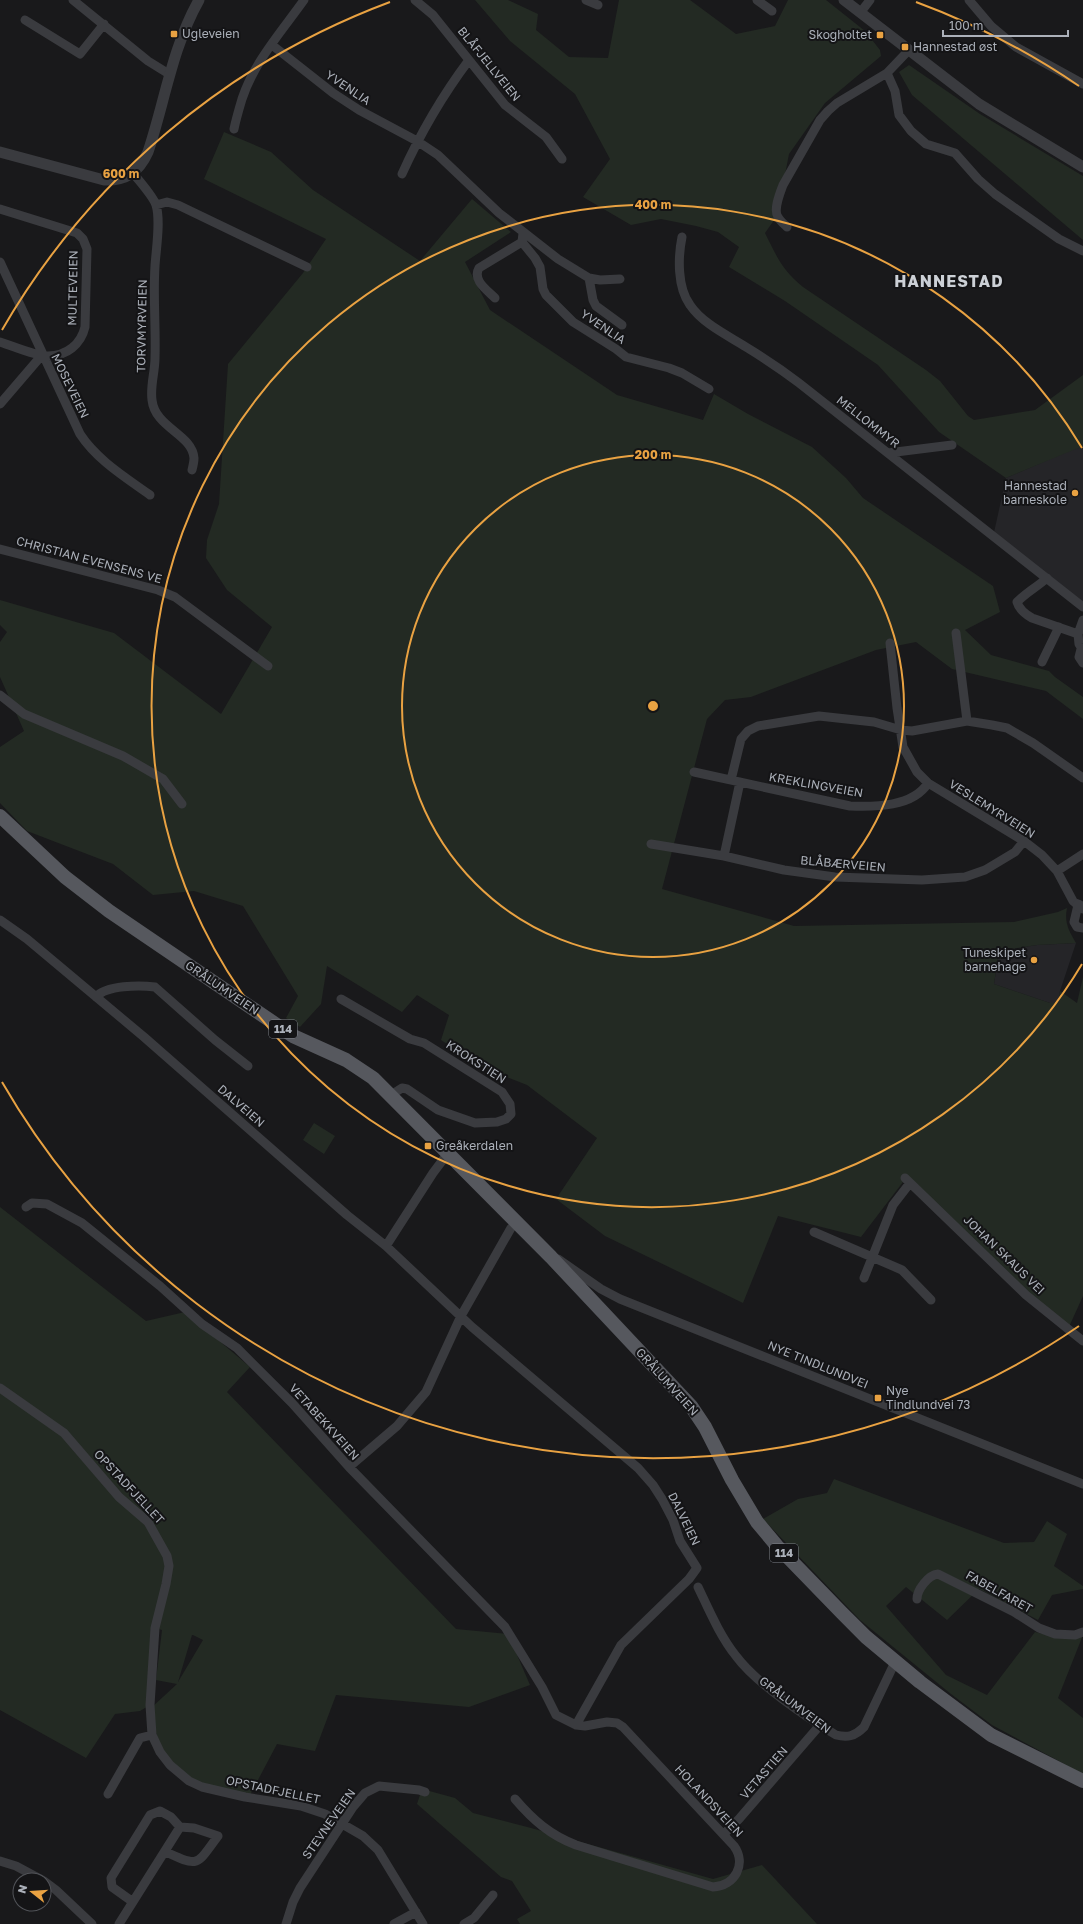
<svg xmlns="http://www.w3.org/2000/svg" width="1083" height="1924" viewBox="0 0 1083 1924" font-family="'Golos Text',sans-serif">
<style>
.built{fill:#252528}
.green{fill:#232a23;fill-rule:evenodd}
.lines{fill:none;stroke-linecap:round;stroke-linejoin:round}
.minor{stroke:#3a3b3f;stroke-width:9}
.tertiary{stroke:#3a3b3f;stroke-width:11}
.primary{stroke:#56585e;stroke-width:14}
.ring{fill:none;stroke:#e9a242;stroke-width:2}
.poi-dot{fill:#e9a242;stroke:#141416;stroke-width:1.5}
.labels{text-anchor:middle;stroke-width:4;stroke-linejoin:round;paint-order:stroke}
.shield{fill:#141416;stroke:#7e8289;stroke-width:1}
.shield-label{font-size:11px;font-weight:bold;fill:#acb1ba}
.poi-label{font-size:12px;fill:#acb1ba;stroke:#141416;text-anchor:start}
.street-label{font-size:12px;fill:#acb1ba;stroke:#141416}
.district-label{font-size:16px;font-weight:bold;letter-spacing:1px;fill:#ccd0d6;stroke:#141416}
.centre{fill:#e9a242;stroke:#141416;stroke-width:2}
.ring-label{font-size:12px;text-anchor:middle;font-weight:bold;fill:#e9a242;stroke:#141416;stroke-width:4;stroke-linejoin:round;paint-order:stroke}
</style>
<rect width="100%" height="100%" fill="#19191b"/>
<!-- built -->
<path class="built" d="M1082,445L1083,446V607L993,537L1006,478Z
M1076,943L1060,991L1058,1003H1050L994,984L999,951L1037,945Z"/>
<!-- green -->
<path class="green" d="M475,0H508L538,14L536,30L569,57L608,58L619,0H690L736,34L775,26L788,0H826L865,31L880,50L881,56L825,103L789,154L777,216L765,233C777,257 782,270 803,287L926,370L940,381L968,416L974,420L1035,410L1083,375V446L1006,478L939,432L878,365L785,301L729,267L739,247L718,232L696,226L661,219L631,225L583,197L610,159L575,94L510,41Z
M909,65L980,114L1083,176V240L912,95L899,72Z
M224,132L271,152L313,190L420,261L472,199L511,232L465,262L490,310L617,395L703,420L714,394L748,414L812,447L846,478L863,498L993,586L1000,612L965,630L991,655L1049,671L1055,677L1083,697V719L1046,691L952,669L916,642L876,650L751,697L725,700L707,719L662,889L794,926L1014,922L1058,912L1067,908C1064,923 1069,931 1076,943L1037,945L999,951L994,984L1050,1003H1058L1060,991L1077,1003L1083,977V1296L1068,1329L906,1178L861,1237L778,1216L743,1303L605,1236L556,1199L597,1138L527,1085L482,1067L441,1040L449,1015L417,995L402,1012L327,966L321,1004L300,1027L286,1018L298,996L243,906L194,891L153,895L113,864L27,831L0,803V747L24,731L0,677V642L7,632L0,625V600L114,633L221,714L272,627L227,590L206,558L207,540L219,504L228,364L303,273L326,239L204,179Z
M314,1123L335,1136L324,1154L303,1140Z
M0,1207L146,1321L185,1312L250,1367L227,1392L456,1629L508,1634L530,1685L469,1707L336,1695L315,1751L277,1744L249,1797L202,1787L160,1752L151,1708L177,1684L156,1680L162,1630L155,1628L150,1705L140,1711L115,1714L86,1758L0,1710ZM193,1635L203,1640L178,1682L192,1635Z
M834,1479L1004,1543L1034,1542L1047,1521L1067,1534L1054,1566L1083,1586V1589L1052,1595L1038,1620L979,1589L947,1620L906,1587L886,1606L946,1675L987,1695L1035,1632L1061,1638L1083,1635L1058,1698L1083,1718V1774L992,1725L951,1694L860,1620L763,1519L798,1499L827,1493Z
M422,1789L455,1798L473,1813L531,1828L713,1879L762,1865L817,1924H520L517,1919L531,1911L512,1881L501,1877L417,1804Z"/>
<g class="lines">
<!-- minor -->
<path class="minor" d="M73,0L148,61L169,74
M415,0L433,15L505,105L546,137L562,159
M586,0L598,5
M757,0L772,11
M969,0L991,26L1016,47L1083,84
M860,13L870,0
M25,20L80,54L104,24
M272,45L333,93L359,110L417,141L438,155L499,213L558,259L589,278L600,280L620,279
M887,73L895,91L899,115L911,131L926,144L955,153L978,179L995,194L1059,239L1083,251
M234,129C236,119 239,109 242,99C254,62 282,31 304,0
M133,173C139,181 153,196 156,205C161,221 156,249 155,266C153,297 156,327 155,358C155,372 150,386 152,400C155,428 192,434 194,458C194,462 193,466 192,470
M402,174C420,134 442,96 469,60
M156,205L167,202L178,205L307,267
M0,209L77,233L83,239L87,249L85,327C81,344 67,356 48,356C35,356 13,346 0,342
M787,227C784,224 780,221 778,217C773,210 780,193 783,185L820,120L828,111L837,103L887,73L908,51
M523,233L522,242L535,258L540,267L543,289L546,295L573,322L616,349L626,357L669,368L682,373L709,389
M682,237C678,257 677,287 690,305C703,324 727,335 746,347C764,358 782,370 799,383L1083,607
M0,262L80,434C97,460 125,477 150,495
M589,278L593,300L596,306L622,325
M495,298C487,290 472,280 479,268L522,242
M0,404L42,355
M888,453L952,445
M0,549L158,590L175,597L268,666
M1047,578C1037,587 1027,592 1017,602C1019,609 1025,614 1032,618L1078,634L1079,644L1083,650
M956,633L967,721
M1078,634L1083,620
M890,643L897,708L903,747L917,772L928,783L1024,841L1042,855L1057,871L1073,901L1078,905L1074,922L1077,927L1083,928
M1081,649L1079,657L1083,663
M1042,662L1059,627
M0,695L24,714L123,756L163,779L182,804
M694,772L850,806C875,807 913,807 928,783
M731,780L741,739L748,731L758,726L819,716L874,722L901,730L912,731L967,721L992,725L1007,728L1033,743L1083,778
M651,844L724,856L784,870L835,877L922,880L965,877L985,870L1015,852L1024,841
M724,856L740,782
M1057,871L1083,854
M0,920L27,939L144,1037L347,1215L386,1246L472,1327L638,1468L653,1485L662,1499L673,1520L680,1541L697,1568L689,1579L621,1645L576,1725
M96,997C106,985 140,985 155,987L215,1040L248,1066
M341,999L410,1039L424,1043L502,1092L510,1104L511,1114L506,1119L497,1122L475,1123L438,1110L407,1089L402,1088L391,1095
M905,1178L1026,1295L1083,1341
M26,1207L32,1203L47,1204L82,1223L160,1286L202,1324L237,1348L292,1403L349,1467L505,1627L542,1687L556,1715L576,1725L585,1726L607,1722L617,1723L623,1727L734,1846C747,1864 735,1886 713,1887L576,1845C550,1835 533,1820 515,1799
M814,1232L902,1270L931,1300
M386,1246L433,1173L448,1153
M558,1259L601,1289L620,1299L1083,1484
M864,1278L893,1205L910,1183
M0,1388L64,1433L119,1497L148,1522L167,1556L169,1566L166,1584L155,1628L150,1705L152,1735L160,1752L170,1765L189,1781L202,1787L245,1797L301,1806L325,1814L363,1836L378,1850L423,1924
M349,1467L397,1426L426,1392L461,1316L511,1228
M698,1587C709,1610 720,1636 736,1656C756,1683 806,1717 836,1735C848,1738 855,1736 864,1727L896,1660
M917,1599C917,1590 928,1575 938,1574L1014,1612L1039,1628L1055,1634L1075,1635L1083,1632
M108,1794L140,1738L152,1735
M724,1834L739,1819L820,1725
M0,1861L16,1866L42,1880
M44,1881L56,1890L92,1924
M133,1902L112,1887L111,1878L150,1815L160,1811L171,1817L180,1827L194,1828L218,1836C196,1865 200,1868 166,1852
M119,1924L180,1827
M286,1924L293,1902L300,1888L353,1807L365,1793L379,1786L419,1790L425,1792
M394,1924L416,1912
M464,1924L474,1918L493,1895"/>
<!-- tertiary -->
<path class="tertiary" d="M844,0L979,104L1083,167
M0,152L104,180C126,181 139,172 148,152C165,101 172,48 199,0
M1078,905L1083,908"/>
<!-- primary -->
<path class="primary" d="M0,816L65,877L109,911L293,1036L346,1060L373,1078L551,1257L691,1406L705,1427L732,1480L757,1522L777,1546L842,1613L866,1637L920,1682L991,1735L1083,1781"/>
</g>
<!-- distance rings -->
<g class="ring">
<circle cx="653" cy="706" r="251"/>
<path d="M1082 964A501 501 0 1 1 1082 448"/>
<path d="M1079 1326A752 752 0 0 1 2 1082M2 330A752 752 0 0 1 390 2M916 2A752 752 0 0 1 1079 86"/>
</g>
<!-- markers -->
<g class="poi-dot">
<rect x="170" y="30" width="8" height="8" rx="2"/>
<rect x="876" y="31" width="8" height="8" rx="2"/>
<rect x="901" y="43" width="8" height="8" rx="2"/>
<circle cx="1075" cy="493" r="4"/>
<circle cx="1034" cy="960" r="4"/>
<rect x="424" y="1142" width="8" height="8" rx="2"/>
<rect x="874" y="1394" width="8" height="8" rx="2"/>
</g>
<g class="labels">
<!-- shield labels -->
<g class="shield">
<rect x="269" y="1020" width="28" height="18" rx="3"/>
<rect x="770" y="1544" width="28" height="18" rx="3"/>
</g>
<g class="shield-label">
<text x="283" y="1033">114</text>
<text x="784" y="1557">114</text>
</g>
<!-- poi labels -->
<g class="poi-label">
<text x="182" y="38">Ugleveien</text>
<text x="872" y="39" text-anchor="end">Skogholtet</text>
<text x="913" y="51">Hannestad øst</text>
<text x="1067" y="490" text-anchor="end">Hannestad<tspan x="1067" dy="14">barneskole</tspan></text>
<text x="1026" y="957" text-anchor="end">Tuneskipet<tspan x="1026" dy="14">barnehage</tspan></text>
<text x="436" y="1150">Greåkerdalen</text>
<text x="886" y="1395">Nye<tspan x="886" dy="14">Tindlundvei 73</tspan></text>
</g>
<!-- street labels -->
<g class="street-label">
<text transform="translate(489 64) rotate(51)" y="4">BLÅFJELLVEIEN</text>
<text transform="translate(348 88) rotate(34)" y="4">YVENLIA</text>
<text transform="translate(73 288) rotate(-89)" y="4">MULTEVEIEN</text>
<text transform="translate(142 326) rotate(-89)" y="4">TORVMYRVEIEN</text>
<text transform="translate(603 327) rotate(34)" y="4">YVENLIA</text>
<text transform="translate(70 386) rotate(64)" y="4">MOSEVEIEN</text>
<text transform="translate(868 422) rotate(38)" y="4">MELLOMMYR</text>
<text transform="translate(89 560) rotate(15)" y="4">CHRISTIAN EVENSENS VE</text>
<text transform="translate(816 785) rotate(10)" y="4">KREKLINGVEIEN</text>
<text transform="translate(992 809) rotate(32)" y="4">VESLEMYRVEIEN</text>
<text transform="translate(843 864) rotate(5)" y="4">BLÅBÆRVEIEN</text>
<text transform="translate(222 988) rotate(34)" y="4">GRÅLUMVEIEN</text>
<text transform="translate(476 1062) rotate(33)" y="4">KROKSTIEN</text>
<text transform="translate(241 1106) rotate(41)" y="4">DALVEIEN</text>
<text transform="translate(1004 1255) rotate(44)" y="4">JOHAN SKAUS VEI</text>
<text transform="translate(818 1365) rotate(22)" y="4">NYE TINDLUNDVEI</text>
<text transform="translate(667 1382) rotate(48)" y="4">GRÅLUMVEIEN</text>
<text transform="translate(324 1422) rotate(48)" y="4">VETABEKKVEIEN</text>
<text transform="translate(129 1487) rotate(47)" y="4">OPSTADFJELLET</text>
<text transform="translate(684 1519) rotate(64)" y="4">DALVEIEN</text>
<text transform="translate(999 1592) rotate(29)" y="4">FABELFARET</text>
<text transform="translate(795 1705) rotate(37)" y="4">GRÅLUMVEIEN</text>
<text transform="translate(764 1773) rotate(-49)" y="4">VETASTIEN</text>
<text transform="translate(273 1790) rotate(12)" y="4">OPSTADFJELLET</text>
<text transform="translate(709 1801) rotate(47)" y="4">HOLANDSVEIEN</text>
<text transform="translate(329 1824) rotate(-55)" y="4">STEVNEVEIEN</text>
</g>
<!-- district labels -->
<g class="district-label">
<text x="949" y="287">HANNESTAD</text>
</g>
</g>
<circle cx="653" cy="706" r="6" class="centre"/>
<g class="ring-label">
<text x="121" y="178">600 m</text>
<text x="653" y="209">400 m</text>
<text x="653" y="459">200 m</text>
</g>
<!-- north arrow -->
<g transform="translate(32 1892) rotate(287)"><circle r="19" fill="#141416" stroke="#515358"/>
<path d="M0-3L7 15L0 10L-7 15Z" fill="#e9a242"/>
<text y="-6" font-size="11" font-weight="bold" text-anchor="middle" fill="#acb1ba">N</text>
</g>
<!-- scale -->
<path d="M943 30v6h125v-6" fill="none" stroke="#acb1ba" stroke-width="2"/>
<text x="949" y="30" font-size="12" fill="#acb1ba" stroke="#141416" stroke-width="3" paint-order="stroke">100 m</text>
</svg>
